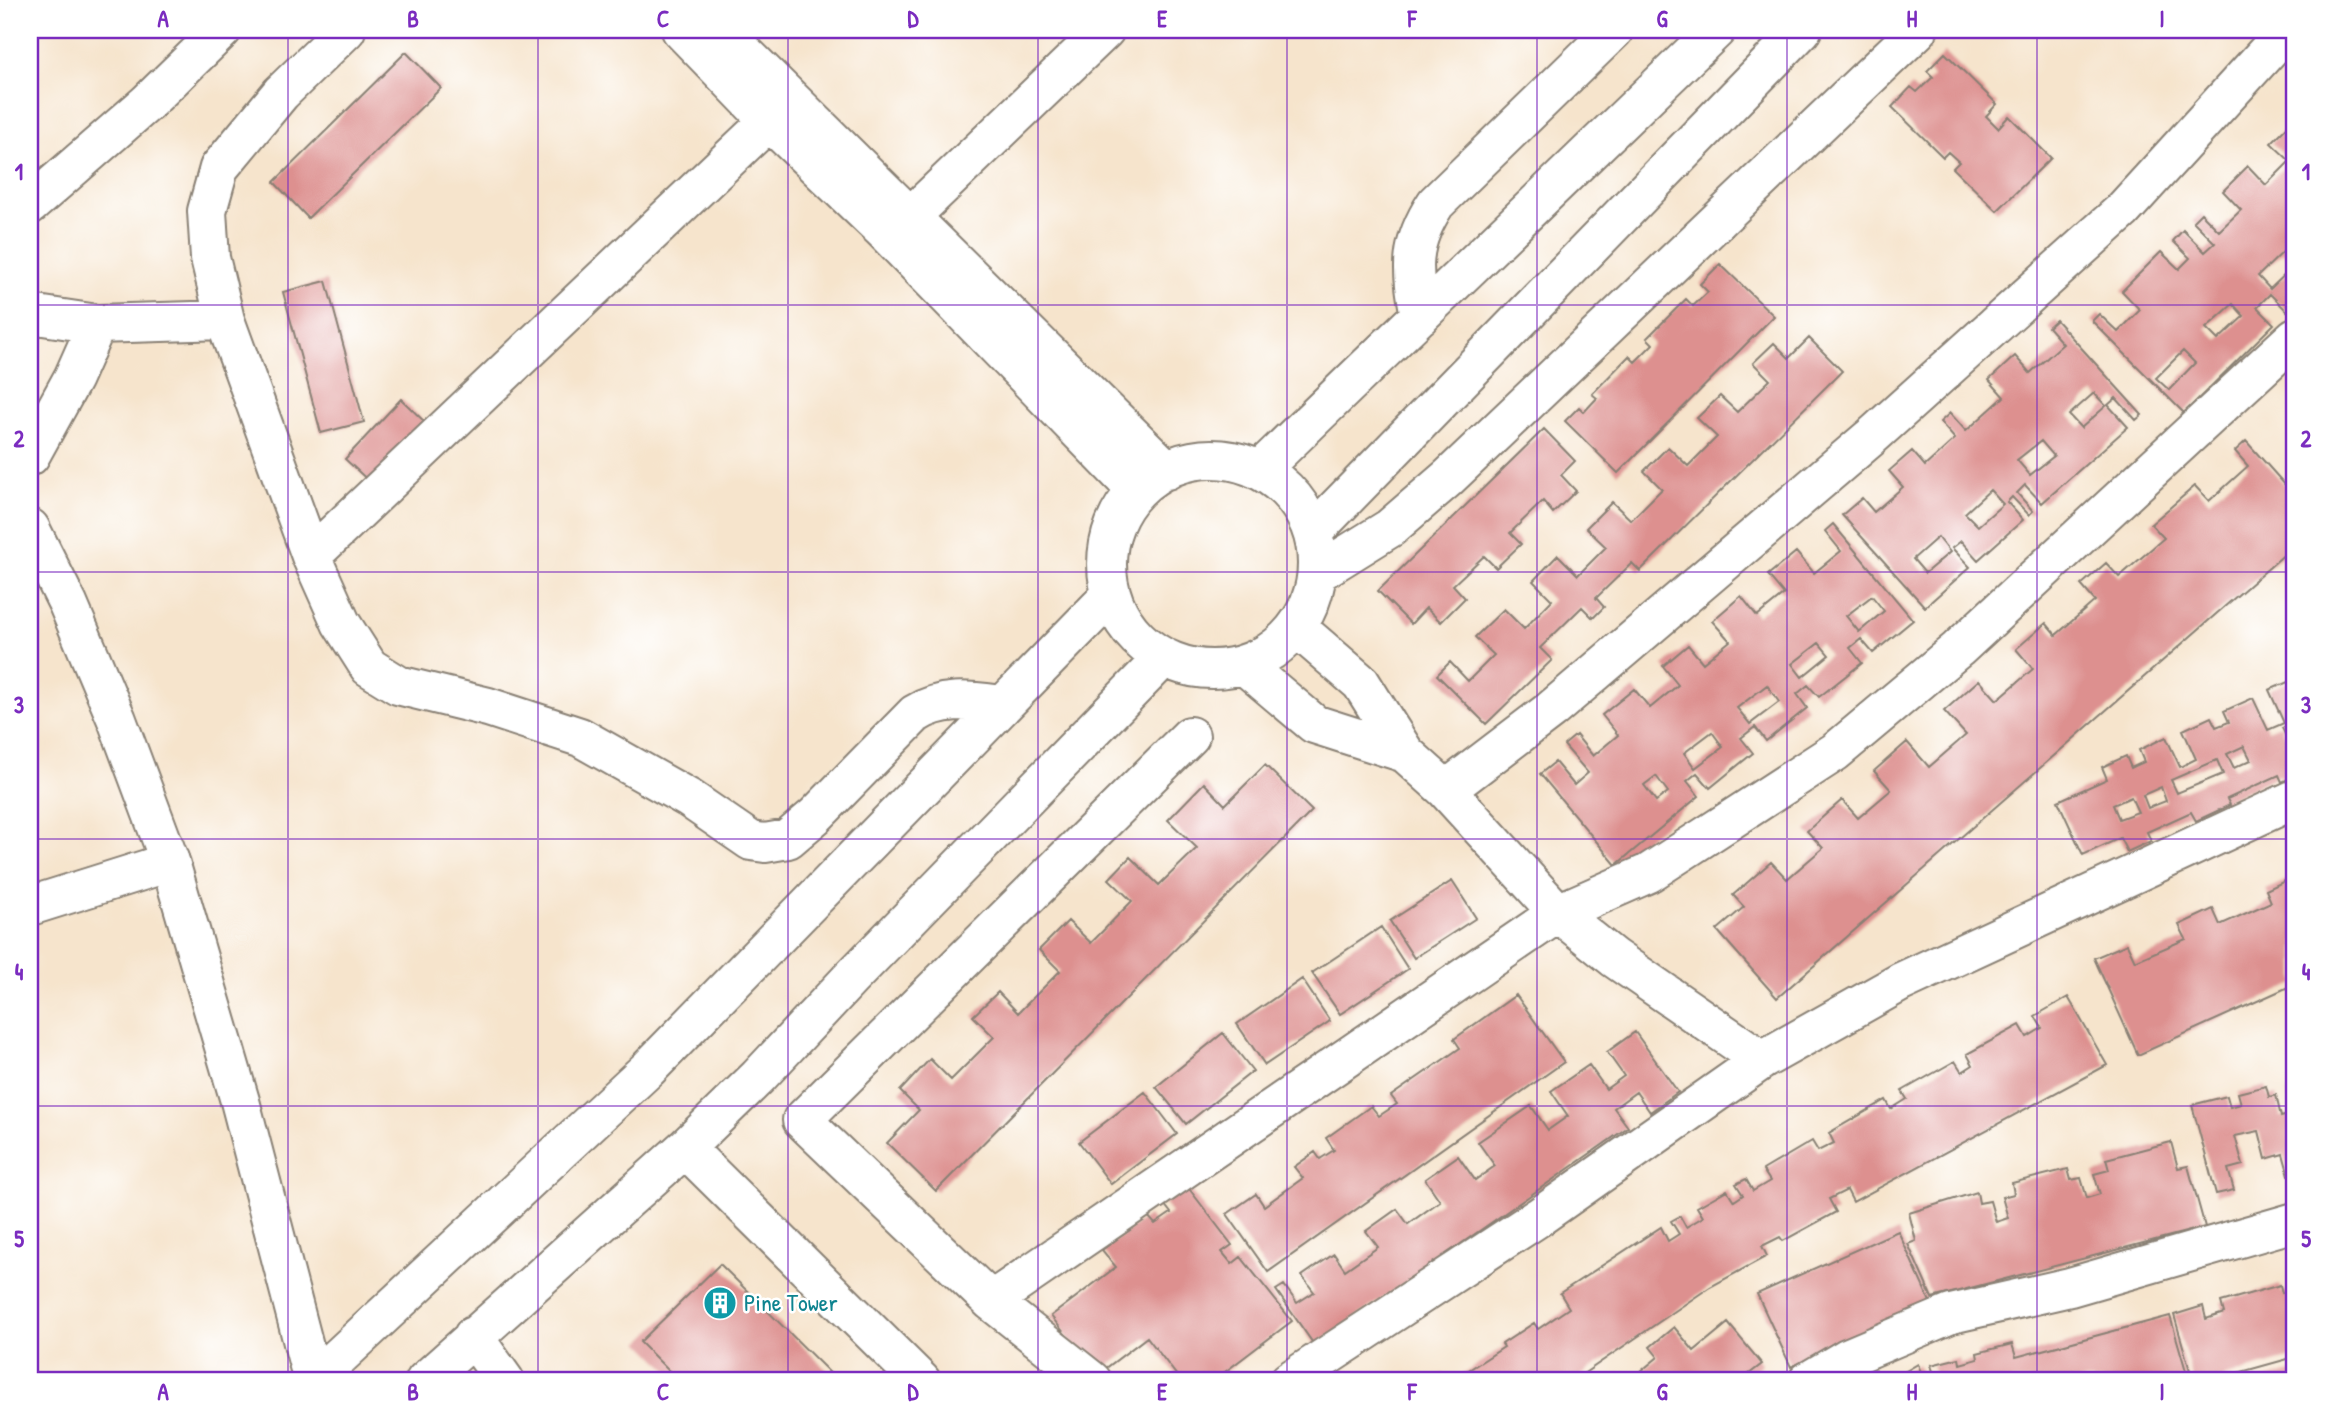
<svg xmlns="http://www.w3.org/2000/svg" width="2325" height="1411" viewBox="0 0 2325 1411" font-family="'Patrick Hand',sans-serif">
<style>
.building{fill:#dd908f;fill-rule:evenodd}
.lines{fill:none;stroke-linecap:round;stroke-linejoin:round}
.minor-casing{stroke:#898074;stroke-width:42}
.major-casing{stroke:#898074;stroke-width:42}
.minor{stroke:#fff;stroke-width:38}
.major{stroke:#fff;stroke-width:38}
.grid{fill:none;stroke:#7b2cbf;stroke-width:2;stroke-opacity:0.55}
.labels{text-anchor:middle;stroke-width:5;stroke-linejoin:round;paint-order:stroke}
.culture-label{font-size:24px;fill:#0d838f;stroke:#fff;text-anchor:start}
.neatline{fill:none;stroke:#7b2cbf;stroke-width:2.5}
.grid-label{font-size:23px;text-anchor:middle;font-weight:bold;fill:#7b2cbf}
</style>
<rect width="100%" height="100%" fill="#fff"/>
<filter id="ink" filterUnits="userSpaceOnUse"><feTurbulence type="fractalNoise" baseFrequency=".0143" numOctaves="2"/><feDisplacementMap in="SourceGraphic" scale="14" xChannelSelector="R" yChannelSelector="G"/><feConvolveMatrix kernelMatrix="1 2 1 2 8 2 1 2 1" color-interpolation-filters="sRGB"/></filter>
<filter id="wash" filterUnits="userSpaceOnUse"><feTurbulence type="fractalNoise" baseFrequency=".00686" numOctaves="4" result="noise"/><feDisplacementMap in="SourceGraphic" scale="28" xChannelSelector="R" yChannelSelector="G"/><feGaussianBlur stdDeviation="1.57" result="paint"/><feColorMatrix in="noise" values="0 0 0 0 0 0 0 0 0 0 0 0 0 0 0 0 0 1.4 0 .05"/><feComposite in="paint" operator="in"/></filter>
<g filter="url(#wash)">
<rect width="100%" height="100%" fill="#f6e4cc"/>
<g id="blocks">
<!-- building -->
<path class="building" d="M406,52L441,88L308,218L274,182Z
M1945,53L1997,104L1986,116L1998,128L2009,116L2051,158L1997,211L1953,168L1959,162L1948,152L1943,157L1892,107L1911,87L1917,92L1933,77L1927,71Z
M2290,124L2295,130V265L2283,252L2258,276L2270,289L2295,265V303L2287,311L2270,294L2257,307L2274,324L2184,413L2092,321L2099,314L2118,332L2140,310L2122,291L2161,252L2179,269L2190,258L2173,241L2183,230L2205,252L2215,243L2193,221L2201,213L2219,231L2241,210L2223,191L2248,166L2266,185L2290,161L2271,143ZM2233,304L2244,316L2218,340L2206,328ZM2183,351L2195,363L2169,390L2156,378Z
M1720,264L1774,316L1618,473L1565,421L1579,407L1584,412L1597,398L1592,394L1629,356L1635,362L1653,344L1647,338L1686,299L1693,306L1708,292L1700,284Z
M326,281L364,422L321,433L283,292Z
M2056,320L2142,415L2136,420L2116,398L2108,405L2128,427L2042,503L2025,485L2017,493L2033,511L2029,515L2012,497L2007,502L2023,520L1978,560L1961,541L1952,548L1970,567L1925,607L1842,515L1862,498L1874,512L1903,487L1889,471L1912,451L1925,466L1955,439L1940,422L1950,413L1966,431L2004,397L1989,380L2015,356L2030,373L2063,344L2048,327ZM2094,393L2106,406L2081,428L2069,415ZM2041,441L2054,456L2030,475L2017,460ZM1990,490L2003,504L1978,526L1965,513ZM1938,537L1950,552L1925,573L1913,559Z
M1809,338L1842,371L1640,571L1632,563L1596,598L1604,607L1593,618L1582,607L1540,648L1552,660L1486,724L1437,675L1450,662L1468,681L1494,655L1475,637L1504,609L1524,629L1552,600L1533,581L1558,555L1578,575L1606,547L1586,528L1612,502L1631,520L1662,489L1644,471L1668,447L1688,466L1717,437L1697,418L1720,396L1737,412L1770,380L1753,363L1774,343L1789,358Z
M401,399L429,426L373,485L345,459Z
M1544,429L1575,461L1561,475L1576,491L1553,513L1543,501L1510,533L1521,544L1496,568L1484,556L1453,585L1465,598L1441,622L1426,608L1411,624L1378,591Z
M2246,441L2295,496V545L1777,998L1717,930L1744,907L1733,895L1771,862L1787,879L1823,848L1807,831L1842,800L1858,818L1891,790L1874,771L1907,742L1929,767L1966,735L1944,711L1979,680L1997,700L2033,669L2016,649L2046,623L2056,635L2095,601L2081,585L2106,563L2119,577L2164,538L2151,524L2195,486L2209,501L2248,466L2235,451Z
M1833,524L1913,620L1873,653L1861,639L1850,648L1862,663L1819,697L1808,685L1797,694L1807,708L1766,741L1755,727L1741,738L1753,753L1710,788L1697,773L1687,781L1699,796L1616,865L1540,774L1555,762L1574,785L1588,773L1564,745L1576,735L1593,756L1618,735L1602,715L1634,689L1650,708L1678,685L1663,666L1688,645L1703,663L1730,641L1712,621L1741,596L1757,616L1784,594L1768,575L1796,552L1814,573L1841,551L1825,531ZM1872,596L1884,611L1859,632L1846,616ZM1819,643L1829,655L1802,677L1792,664ZM1767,685L1779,702L1750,724L1737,708ZM1712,732L1723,747L1695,768L1684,753ZM1656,776L1668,792L1656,801L1644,785Z
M2295,679V722L2282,728L2290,744L2295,742V776L2282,782L2279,775L2227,799L2230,805L2196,821L2191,812L2147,832L2151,841L2127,852L2120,838L2083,855L2058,801L2107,779L2102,767L2126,756L2131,768L2144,762L2139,750L2166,737L2180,767L2196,759L2183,730L2211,717L2216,727L2229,722L2224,711L2253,698L2268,730L2284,723L2269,690ZM2244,746L2251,760L2234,768L2227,754ZM2217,760L2223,774L2177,793L2171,780ZM2161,787L2166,801L2148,808L2143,795ZM2131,797L2138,812L2119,819L2113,805Z
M1265,765L1312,811L936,1191L887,1143L919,1110L900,1091L930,1059L951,1080L994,1037L973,1016L998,992L1018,1013L1060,971L1039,950L1068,921L1091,943L1132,901L1109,879L1130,857L1159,885L1197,848L1168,820L1204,783L1225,805Z
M2295,876V984L2138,1055L2094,958L2127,944L2135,961L2186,939L2179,925L2213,909L2220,925L2271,902L2266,890Z
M1452,881L1476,918L1414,958L1390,921Z
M1381,927L1408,969L1340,1014L1312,973Z
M1302,979L1330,1021L1265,1065L1237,1024Z
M1516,995L1564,1062L1268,1272L1227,1214L1256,1194L1264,1206L1303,1178L1294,1167L1315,1152L1320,1159L1334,1150L1326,1138L1371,1106L1379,1116L1397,1104L1391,1096L1460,1048L1454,1039Z
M2068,997L2107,1065L1853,1202L1847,1190L1829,1199L1836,1212L1783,1241L1780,1237L1762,1246L1767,1256L1710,1287L1573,1381H1452L1504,1347L1502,1344L1534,1323L1538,1329L1569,1308L1560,1293L1661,1227L1668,1241L1679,1234L1671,1221L1680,1216L1686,1227L1703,1217L1697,1207L1727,1190L1734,1201L1743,1195L1736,1184L1746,1179L1753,1191L1770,1181L1763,1170L1812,1141L1818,1151L1834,1143L1829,1133L1886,1100L1891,1109L1907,1099L1902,1091L1955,1061L1962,1072L1973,1065L1967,1054L2020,1025L2027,1037L2042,1028L2035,1016Z
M1635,1032L1678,1092L1650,1112L1636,1092L1614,1108L1628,1127L1315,1346L1276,1290L1284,1285L1297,1303L1314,1292L1302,1276L1334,1254L1345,1270L1378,1247L1366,1231L1397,1209L1408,1224L1440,1201L1425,1179L1458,1156L1475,1180L1495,1166L1478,1142L1531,1106L1548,1130L1568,1116L1551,1091L1589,1065L1606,1089L1624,1076L1607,1052Z
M1223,1033L1253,1071L1186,1124L1156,1087Z
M2295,1078V1174L2289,1175L2283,1154L2266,1159L2259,1131L2235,1136L2243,1165L2228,1169L2234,1190L2216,1194L2192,1105L2227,1096L2230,1107L2241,1104L2238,1093L2266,1086L2269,1097L2276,1095L2281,1117L2292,1114L2287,1092L2294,1090L2291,1079Z
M1145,1092L1177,1134L1111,1184L1079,1142Z
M2171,1142L2178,1168L2188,1166L2205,1227L1932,1298L1908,1244L1916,1241L1909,1213L1977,1192L1979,1203L1990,1201L1996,1222L2008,1218L2002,1197L2014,1194L2012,1183L2068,1169L2071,1180L2081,1178L2087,1198L2100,1194L2094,1174L2109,1170L2106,1159Z
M1187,1186L1232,1245L1222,1252L1232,1264L1241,1257L1292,1321L1213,1381H1181L1147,1337L1097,1375L1051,1316L1116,1267L1102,1250L1148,1216L1155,1224L1171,1213L1164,1204Z
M1898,1231L1931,1304L1791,1367L1757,1294Z
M720,1264L838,1381H679L640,1342Z
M2280,1285L2282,1293L2295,1290V1357L2209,1381H2193L2174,1315L2203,1306L2206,1319L2224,1313L2221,1302Z
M2170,1316L2189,1381L2184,1378L2171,1381H1936L1931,1365L1959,1358L1960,1364L1978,1359L1977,1353L2012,1344L2016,1357Z
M1728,1323L1762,1364L1740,1381H1629L1658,1357L1650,1347L1674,1327L1694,1351Z
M1918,1364L1924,1381H1889Z
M2295,1371V1381H2261V1380Z
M1444,1373L1449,1381H1431Z
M1619,1373L1627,1381H1609Z"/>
</g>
</g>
<g filter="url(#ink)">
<use href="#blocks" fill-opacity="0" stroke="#898074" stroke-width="2"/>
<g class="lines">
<defs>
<path id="minor" d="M346,30L281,93L219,168L207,211L210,258L225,320L311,556L341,623L369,667L398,685L488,707L580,737L690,799L751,841L765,843L788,839L815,816L915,714C943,696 971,701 1003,705
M681,30L769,121L883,230L1136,490
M721,30L1167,470
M30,205L147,103L222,30
M910,217L1105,30
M30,314L97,324L225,320
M1420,316C1411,269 1409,244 1436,203L1614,30
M30,456L73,378L97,324
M1107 564a105 105 0 1 1 210 0a105 105 0 1 1-210 0Z
M1261,469L1716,30
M1314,531L1802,30
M311,556L769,121
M1319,572L1390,528L1448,478L1918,30
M1296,627L1361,683L1405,753L1446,790L1558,913L1614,958L1762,1060
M1244,665L1314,724L1405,753
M1446,790L1551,710L1870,438L2122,211L2287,30
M30,906L170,862
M685,1148L921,1381
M991,1301L1558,913L1649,873L1835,752L1958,649L2295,337
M473,1336L505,1381
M313,1381L648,1069L1110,596
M425,1381L685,1148L758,1077L850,979L1163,658
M1092,1381L991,1301L802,1120L1190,736
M1289,1381L1539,1217L1762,1060L1901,982L2295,799
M1808,1381L1847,1358L1951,1314L2070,1287L2295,1222"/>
<path id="major" d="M30,528L68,604L117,720L170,862L240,1101L313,1381"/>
</defs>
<!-- minor casing -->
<use href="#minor" class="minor-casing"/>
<!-- major casing -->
<use href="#major" class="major-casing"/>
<!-- minor -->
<use href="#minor" class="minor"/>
<!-- major -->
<use href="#major" class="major"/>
</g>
</g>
<!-- grid -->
<path class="grid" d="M288,30V1381M538,30V1381M788,30V1381M1038,30V1381M1287,30V1381M1537,30V1381M1787,30V1381M2037,30V1381M30,305H2295M30,572H2295M30,839H2295M30,1106H2295"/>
<!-- icons -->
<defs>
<symbol id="building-disc" viewBox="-11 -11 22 22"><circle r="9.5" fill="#0f9aa8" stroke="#fff"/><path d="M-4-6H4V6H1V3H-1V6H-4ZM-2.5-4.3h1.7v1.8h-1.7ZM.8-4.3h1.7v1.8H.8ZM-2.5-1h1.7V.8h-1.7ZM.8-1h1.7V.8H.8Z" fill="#fff"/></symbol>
</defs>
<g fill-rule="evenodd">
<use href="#building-disc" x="701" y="1284" width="38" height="38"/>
</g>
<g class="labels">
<!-- culture labels -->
<g class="culture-label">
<text x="744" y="1311">Pine Tower</text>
</g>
</g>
<!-- margin -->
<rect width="2325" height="1411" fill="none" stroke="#fff" stroke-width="77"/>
<rect x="38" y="38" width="2248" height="1334" class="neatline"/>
<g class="grid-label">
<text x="163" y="27">A</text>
<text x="413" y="27">B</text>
<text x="663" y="27">C</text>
<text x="913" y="27">D</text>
<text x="1162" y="27">E</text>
<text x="1412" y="27">F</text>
<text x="1662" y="27">G</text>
<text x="1912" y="27">H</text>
<text x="2162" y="27">I</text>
<text x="19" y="180">1</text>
<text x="2306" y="180">1</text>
<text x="19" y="447">2</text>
<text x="2306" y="447">2</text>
<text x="19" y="713">3</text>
<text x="2306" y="713">3</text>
<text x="19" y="980">4</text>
<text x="2306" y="980">4</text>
<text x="19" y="1247">5</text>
<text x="2306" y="1247">5</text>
<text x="163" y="1400">A</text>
<text x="413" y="1400">B</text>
<text x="663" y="1400">C</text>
<text x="913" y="1400">D</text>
<text x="1162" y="1400">E</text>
<text x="1412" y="1400">F</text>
<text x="1662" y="1400">G</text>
<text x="1912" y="1400">H</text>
<text x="2162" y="1400">I</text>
</g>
</svg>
